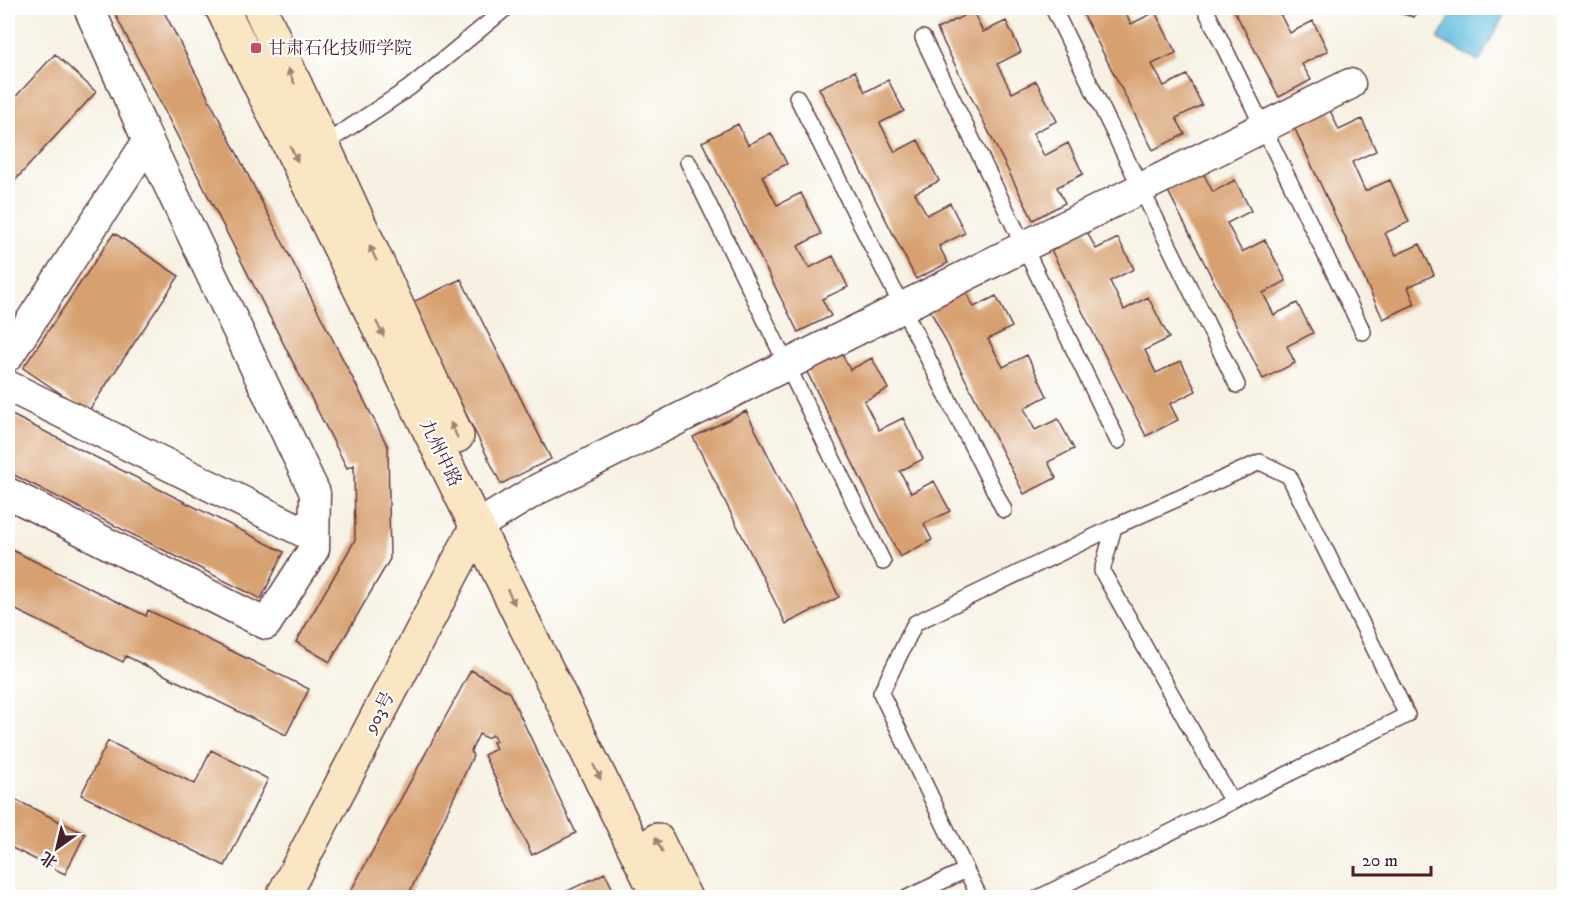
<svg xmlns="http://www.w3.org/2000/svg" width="1572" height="905" viewBox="0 0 1572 905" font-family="'IM FELL DW Pica','Noto Serif SC',serif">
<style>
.water{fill:#62bce0;stroke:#566e86;stroke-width:1.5}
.building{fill:#d7a06f}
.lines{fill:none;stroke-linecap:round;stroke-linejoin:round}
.lane-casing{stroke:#643e46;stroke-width:18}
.street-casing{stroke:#643e46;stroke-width:33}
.secondary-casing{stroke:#643e46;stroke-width:36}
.lane{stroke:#fff;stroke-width:15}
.street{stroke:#fff;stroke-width:30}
.secondary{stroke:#fbe6c4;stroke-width:33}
.oneway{fill:#a28278}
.poi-dot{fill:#d1495b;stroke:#fff;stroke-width:2}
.labels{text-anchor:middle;stroke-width:4.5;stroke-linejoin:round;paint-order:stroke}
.poi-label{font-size:18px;fill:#4a1f2b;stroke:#fff;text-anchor:start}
.street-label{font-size:18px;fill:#4a1f2b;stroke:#fff}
</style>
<rect width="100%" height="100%" fill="#fff"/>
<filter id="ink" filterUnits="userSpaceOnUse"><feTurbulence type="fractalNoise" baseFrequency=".0167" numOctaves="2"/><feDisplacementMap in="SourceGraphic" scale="12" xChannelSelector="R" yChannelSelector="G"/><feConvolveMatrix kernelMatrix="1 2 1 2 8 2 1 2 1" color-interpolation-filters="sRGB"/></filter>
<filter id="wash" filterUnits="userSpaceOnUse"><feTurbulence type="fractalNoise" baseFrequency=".008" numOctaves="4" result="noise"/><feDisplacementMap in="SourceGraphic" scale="24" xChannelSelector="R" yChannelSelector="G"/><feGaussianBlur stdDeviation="1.35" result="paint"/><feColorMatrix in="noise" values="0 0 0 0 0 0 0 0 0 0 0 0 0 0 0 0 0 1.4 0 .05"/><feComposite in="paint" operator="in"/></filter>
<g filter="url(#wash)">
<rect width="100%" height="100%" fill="#f6f1e2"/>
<!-- water -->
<path class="water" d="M1456,8H1508L1479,61L1438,39Z"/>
<g id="blocks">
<!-- building -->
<path class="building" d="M112,8H162L388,447L390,559L330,662L296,642L355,540L354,465L347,468Z
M1080,8H1123L1131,24L1155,12L1176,53L1152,64L1164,86L1187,75L1202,105L1176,118L1185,134L1153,150Z
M1233,8H1284L1278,10L1290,33L1313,21L1328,51L1302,64L1311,80L1279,97Z
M1383,8H1417L1414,17Z
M973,11L983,32L1006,21L1021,52L997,64L1012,93L1036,81L1057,121L1033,133L1044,156L1068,143L1083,174L1057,187L1065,203L1033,220L937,29Z
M55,54L96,92L8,188V105Z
M855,71L865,92L888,80L904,111L880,123L895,152L918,140L939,181L915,193L927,215L950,203L965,233L939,246L948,263L916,279L819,88Z
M1329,108L1339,130L1362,119L1376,151L1352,162L1365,191L1390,180L1409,222L1385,233L1396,255L1420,244L1434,275L1408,287L1415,304L1383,319L1293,125Z
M738,124L748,145L771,133L787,164L762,176L777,205L801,193L821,234L798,246L809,268L833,256L848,287L822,299L831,316L798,332L702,142Z
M1202,171L1213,192L1235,180L1251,211L1227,223L1242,252L1265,240L1286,281L1263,293L1274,315L1297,303L1313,333L1287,346L1295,363L1263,379L1167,189Z
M1085,228L1096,249L1118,238L1134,269L1110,281L1124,310L1148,297L1169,338L1145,350L1156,373L1181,361L1196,391L1170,404L1178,420L1146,436L1049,246Z
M114,233L179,276L88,412L23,368Z
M461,279L551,459L501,484L411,303Z
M963,286L974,307L996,296L1012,327L988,339L1003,367L1027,355L1047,396L1024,408L1035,430L1058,419L1074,449L1048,462L1056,478L1024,494L927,304Z
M839,348L850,370L872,358L888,389L864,401L879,430L903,418L923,459L900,471L911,493L934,481L950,511L924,524L932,540L900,557L804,366Z
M746,411L839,597L786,624L693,437Z
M8,413L284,552L261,599L8,472Z
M8,548L146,616L148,610L309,689L286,735L126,656L123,662L8,606Z
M471,670L509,692L576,833L532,855L484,755L496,749L493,742L496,741L493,735L486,738L479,734L471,751L473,756L407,898H347Z
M108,741L195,784L211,750L268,779L225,866L81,795Z
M8,796L85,834L65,874L8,846Z
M605,873L617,898H565L563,893Z"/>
</g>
</g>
<g filter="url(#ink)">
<use href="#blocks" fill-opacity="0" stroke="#643e46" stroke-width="1.5"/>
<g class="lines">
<defs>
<path id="lane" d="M1053,8L1237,385
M1205,8L1363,332
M923,38L1118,441
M797,97L1004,510
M323,145L409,88L506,8
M688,162L883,562
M966,870L881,693L915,623L1114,527
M907,898L966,870L980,898
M1038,898L1407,715L1289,476L1260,462L1114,527L1102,571L1232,802"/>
<path id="street" d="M8,356L148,141L89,8
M8,386L314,537
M8,493L266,624L314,549L315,493L148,141
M477,526L538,489L1350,84"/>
<path id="secondary" d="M222,8L659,898
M260,8L457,436
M657,840L685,898
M282,898L477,526"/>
</defs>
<!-- lane casing -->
<use href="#lane" class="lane-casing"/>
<!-- street casing -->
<use href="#street" class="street-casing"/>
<!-- secondary casing -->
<use href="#secondary" class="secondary-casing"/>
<!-- lane -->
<use href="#lane" class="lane"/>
<!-- street -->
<use href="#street" class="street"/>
<!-- secondary -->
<use href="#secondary" class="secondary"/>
</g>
<!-- one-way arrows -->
<defs><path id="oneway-solid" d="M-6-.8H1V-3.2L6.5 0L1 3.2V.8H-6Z" transform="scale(1.5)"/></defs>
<g class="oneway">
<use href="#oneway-solid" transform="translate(291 76) rotate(-115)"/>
<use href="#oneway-solid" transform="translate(294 154) rotate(64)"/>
<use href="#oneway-solid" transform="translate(373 253) rotate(-115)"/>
<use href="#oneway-solid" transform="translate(380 329) rotate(64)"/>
<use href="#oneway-solid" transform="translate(454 430) rotate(-115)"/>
<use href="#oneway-solid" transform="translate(511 597) rotate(64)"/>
<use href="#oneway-solid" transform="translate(597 772) rotate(64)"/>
<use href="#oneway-solid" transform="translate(659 845) rotate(-117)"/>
</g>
</g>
<!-- markers -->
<rect class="poi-dot" x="250" y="42" width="12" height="12" rx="3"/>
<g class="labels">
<!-- poi labels -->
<g class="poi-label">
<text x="268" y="54">甘肃石化技师学院</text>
</g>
<!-- street labels -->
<g class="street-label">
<text transform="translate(441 453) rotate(64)" y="6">九州中路</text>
<text transform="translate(379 712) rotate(-62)" y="6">903号</text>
</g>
</g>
<!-- margin -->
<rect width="1572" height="905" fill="none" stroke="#fff" stroke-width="30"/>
<!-- north arrow -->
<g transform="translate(57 848) rotate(214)" stroke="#ffffff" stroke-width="4.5" paint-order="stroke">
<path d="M0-4.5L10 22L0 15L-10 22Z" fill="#4a1f2b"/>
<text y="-9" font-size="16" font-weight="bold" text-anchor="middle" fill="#4a1f2b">北</text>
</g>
<!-- scale -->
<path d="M1353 866v9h78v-9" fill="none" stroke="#4a1f2b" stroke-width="3"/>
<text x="1362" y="866" font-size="18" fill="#4a1f2b" stroke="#ffffff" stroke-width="4.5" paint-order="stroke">20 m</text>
</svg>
